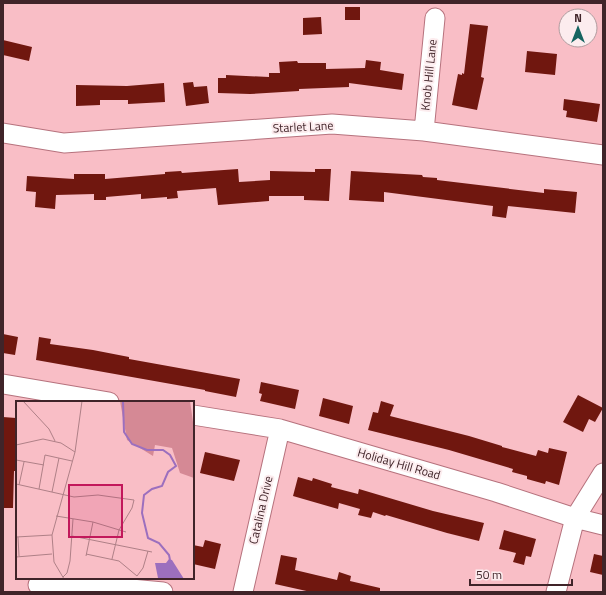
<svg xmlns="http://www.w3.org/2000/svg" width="606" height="595" viewBox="0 0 606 595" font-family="'Titillium Web',sans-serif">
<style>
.building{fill:#70170f}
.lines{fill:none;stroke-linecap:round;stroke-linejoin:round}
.minor-casing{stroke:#b6727d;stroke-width:21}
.minor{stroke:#fff;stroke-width:19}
.labels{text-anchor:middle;stroke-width:4;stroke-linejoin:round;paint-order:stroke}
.street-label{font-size:12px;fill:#402429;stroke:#fcecee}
.inset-river{fill:none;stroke:#9c6fbe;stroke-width:2}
.inset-road{fill:none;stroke:#af8087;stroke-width:1}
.view{fill:#c2185b;fill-opacity:0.15;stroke:#c2185b;stroke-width:2}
.inset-edge{fill:none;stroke:#402429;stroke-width:2}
</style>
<rect width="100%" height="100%" fill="#f9bec6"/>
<!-- building -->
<path class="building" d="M345,7H360V20H345Z
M321,17L322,34L303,35V18Z
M470,24L488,26L481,77L484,78L477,110L452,105L458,74L462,75V73L464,74Z
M3,40L32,47L29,61L3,55Z
M527,51L557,54L555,75L525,72Z
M366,60L381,62L380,70L404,74L402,90L349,83V87L299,89V91L250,94L218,93V78H226V75L269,77V73H280L279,62L297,61L298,63H326V69L365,68Z
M193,82L194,87L207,86L209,103L186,106L183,83Z
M164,83L165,102L128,104V100H100V105L76,106V85L127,86Z
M564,99L600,104L597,122L566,117L567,111L563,110Z
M238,169L239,182L270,180V171L315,172V169H331L329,201L304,200V196H269V201L218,205L216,188L177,191L178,198L167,199V197L141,199V194L106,197V200H94V194L56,195L55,209L35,207L36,192L26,191L27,176L74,179V174H105V179L165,174V172L181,171L182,173Z
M351,171L422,175L423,177L437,178V180L544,193V189L577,192L575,213L508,206L506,218L492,216L493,206L384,192V202L349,200Z
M3,334L18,337L15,355L3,353Z
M39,337L51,339L50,344L93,350L129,357V359L240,379L236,397L205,391V390L36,360Z
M261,382L299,390L295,409L260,401L262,394L259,393Z
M578,395L603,408L595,422L589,419L583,432L563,422Z
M323,398L353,406L349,424L319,416Z
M381,401L394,405L390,416L469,436L502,446V447L536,456L538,450L548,453L549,448L567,452L559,485L546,481L545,484L527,479V476L512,472L513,469L449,450L368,430L373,412L378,413Z
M3,417L16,418L15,447H17L15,471H14L13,508H3Z
M205,452L240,460L234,481L200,473Z
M298,477L312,481L313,478L332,484L331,487L358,494L359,489L433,511L484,523L479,541L447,533L386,515L385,516L373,512L371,518L358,515L360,509L339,503L338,509L293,496Z
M504,530L536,539L531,557L526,556L524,565L513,562L516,553L499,549Z
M205,540L221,544L215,569L193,564V545L203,547Z
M594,554L603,556V575L590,572Z
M281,555L297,558L295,570L337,580L339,572L351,576L350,581L380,588V592H311L275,584Z"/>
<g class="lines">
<defs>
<path id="minor" d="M424,131L435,18
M3,133L64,143L332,124L424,131L603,155
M3,384L109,402
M193,415L280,429L496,492L575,518L603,525
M38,585L120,588L163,592
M243,592L280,429
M556,592L575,518L603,473"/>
</defs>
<!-- minor casing -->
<use href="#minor" class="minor-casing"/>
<!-- minor -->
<use href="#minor" class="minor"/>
</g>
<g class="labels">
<!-- street labels -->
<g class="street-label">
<text transform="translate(429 75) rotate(-84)" y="4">Knob Hill Lane</text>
<text transform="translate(303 127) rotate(-3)" y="4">Starlet Lane</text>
<text transform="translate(399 464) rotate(16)" y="4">Holiday Hill Road</text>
<text transform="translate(261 510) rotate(-77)" y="4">Catalina Drive</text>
</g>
</g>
<!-- overview -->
<g transform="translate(16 401)">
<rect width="178" height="178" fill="#f9bec6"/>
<path d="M104,0H174L178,28V77L164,72L156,47L139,44L137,55L111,39Z" fill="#d58995"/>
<path d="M153,158L156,159L168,178L142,177L139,162H150Z" fill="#9c6fbe"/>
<path class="inset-river" d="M107,0L108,31L116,43L131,49H147L154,54L160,65L152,71L146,85L136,88L128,94L126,112L132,137L143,142L153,154L154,159"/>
<path class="inset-road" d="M7,0L33,28L39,40M0,44L27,38L45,42L59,51M0,59L28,64M0,83L58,96L82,94L118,99L116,107L103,129L96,158M3,84L8,61M23,88L29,54L56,60M36,91L43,57M40,115L77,121L110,131M56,135L136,151M0,136L36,134M2,136L3,155M70,153L103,160L121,175L127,167L132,150M70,155L77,121M0,156L36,153M47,176L51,172L54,160L57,118M48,178L38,161L36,134L59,51L66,0"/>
<path class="view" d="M53,84H106V136H53Z"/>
<rect width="178" height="178" class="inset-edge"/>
</g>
<!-- border -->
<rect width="606" height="595" fill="none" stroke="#402429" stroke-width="8"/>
<!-- north arrow -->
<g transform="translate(578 28)"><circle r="19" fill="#fcecee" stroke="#b19c9f"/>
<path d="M0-3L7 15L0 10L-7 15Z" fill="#166460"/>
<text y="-6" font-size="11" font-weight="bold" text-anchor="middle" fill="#402429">N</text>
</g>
<!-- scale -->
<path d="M470 579v6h102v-6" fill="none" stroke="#402429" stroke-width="2"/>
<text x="476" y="579" font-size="12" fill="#402429" stroke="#fcecee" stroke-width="3" paint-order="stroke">50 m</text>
</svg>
